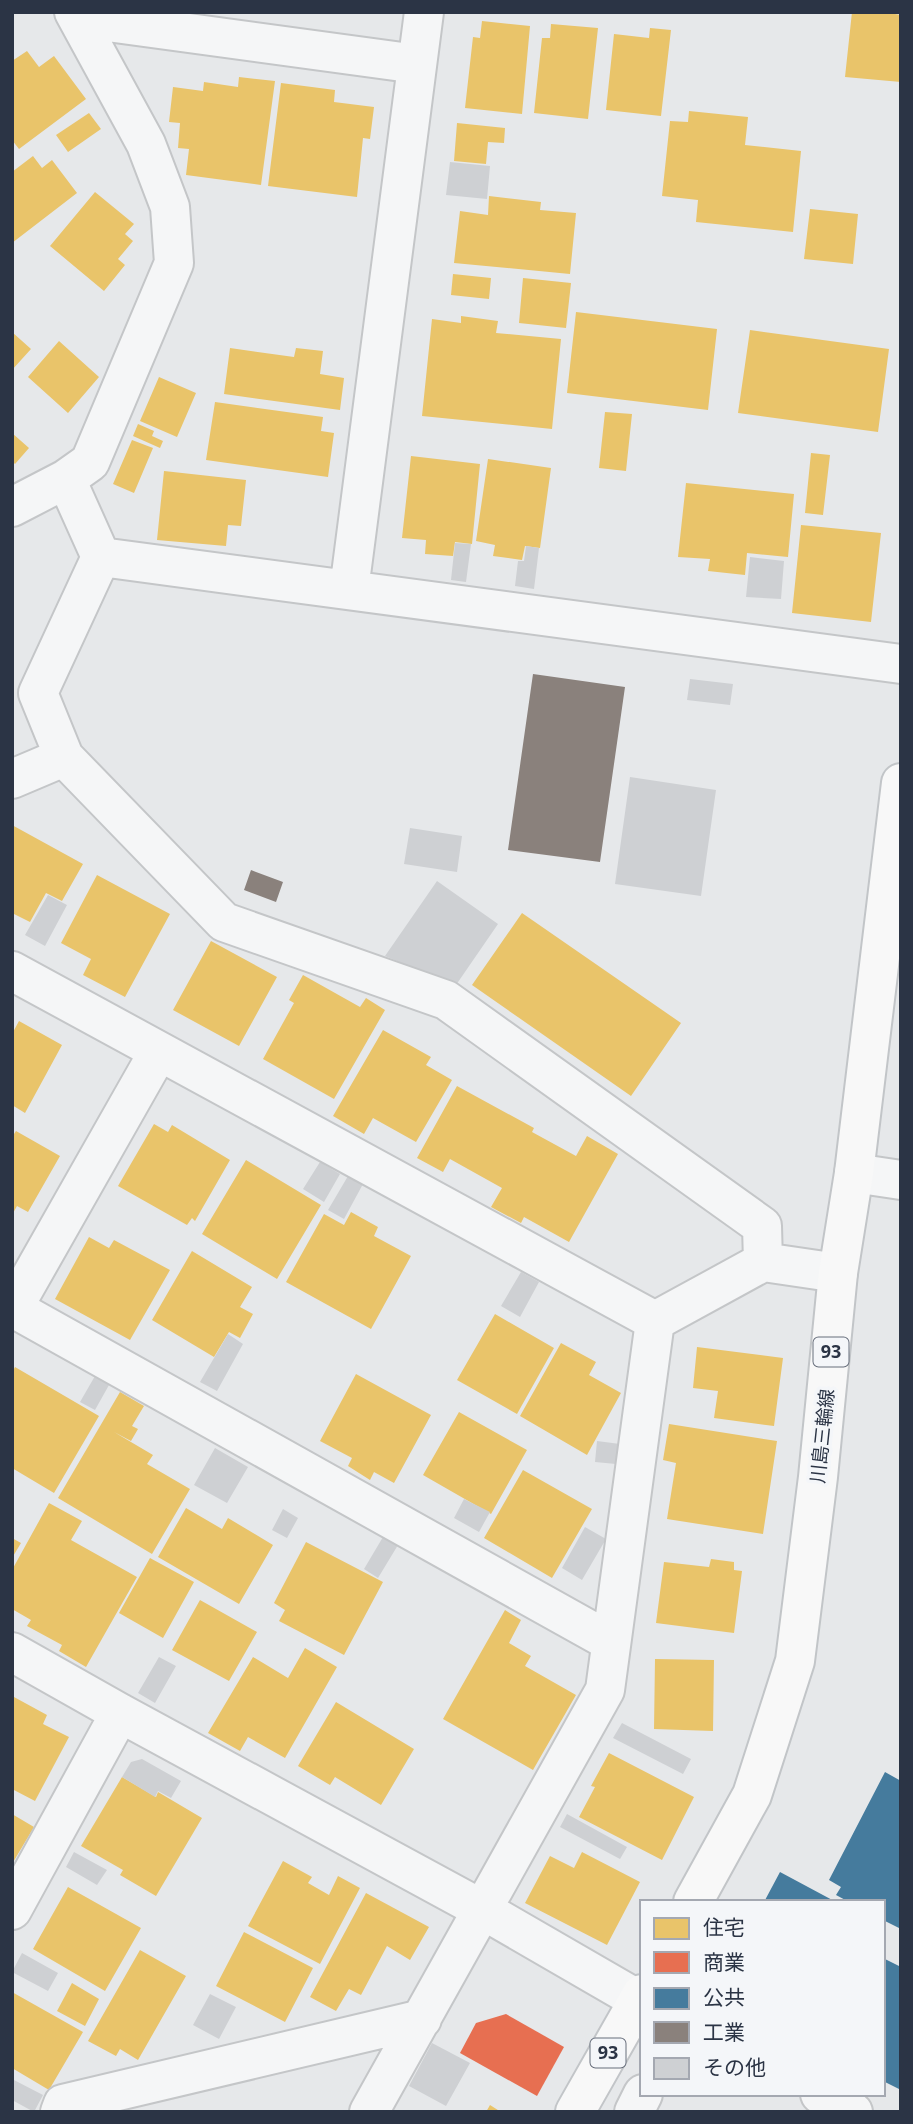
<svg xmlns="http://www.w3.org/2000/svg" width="913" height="2124" viewBox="0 0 913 2124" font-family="'Noto Sans','Noto Sans JP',sans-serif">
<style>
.homes{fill:#e9c46a}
.shops{fill:#e76f51}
.public{fill:#457b9d}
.industry{fill:#8a817c}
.building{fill:#ced0d3}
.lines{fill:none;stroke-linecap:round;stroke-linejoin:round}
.street-casing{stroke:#c4c6c8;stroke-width:42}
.primary-casing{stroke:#c2c5c8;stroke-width:42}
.street{stroke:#f5f6f7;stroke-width:38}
.primary{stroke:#f8f8f8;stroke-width:38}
.labels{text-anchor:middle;stroke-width:7;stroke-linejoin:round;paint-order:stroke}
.shield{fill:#f4f6f9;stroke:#676e7b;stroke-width:2}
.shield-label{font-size:18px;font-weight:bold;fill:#2b3445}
.street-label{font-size:19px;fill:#2b3445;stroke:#f4f6f9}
</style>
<rect width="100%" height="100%" fill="#e6e8ea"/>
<!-- homes -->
<path class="homes" d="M852,12H895V14L901,15V82L845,77Z
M482,21L530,26L522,114L465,108L473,37L480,38Z
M551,24L598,28L588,119L534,113L542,38H550Z
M650,28L671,30L661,116L606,110L614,34L649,38Z
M27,51L39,67L54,56L86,99L19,149L12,140V61Z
M239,77L275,81L261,185L186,175L189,149L178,148L180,123L169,122L173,87L203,91L204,82L238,87Z
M281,83L335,90L334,102L374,107L370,139L363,138L357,197L268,186Z
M689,111L748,117L745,145L801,151L793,232L696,222L698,200L662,196L670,121L688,122Z
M89,113L101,129L68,152L56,135Z
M457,123L505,128L504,143L488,142L486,164L454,161Z
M33,156L42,168L52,160L77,193L12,243V172Z
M95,192L134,224L125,234L133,241L118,259L125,265L104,291L50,246Z
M489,196L541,202L540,210L576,213L570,274L454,263L460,211L488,215Z
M810,209L858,214L853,264L804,259Z
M453,274L491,278L489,299L451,295Z
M523,278L571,283L566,328L519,323Z
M576,312L717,329L708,410L567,393Z
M461,316L498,321L496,333L561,339L552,429L422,416L432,319L461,323Z
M750,330L889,349L878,432L738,413Z
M12,332L31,349L12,370Z
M59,341L99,377L68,413L28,377Z
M230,348L294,357L296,348L323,351L320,374L344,378L340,410L224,394Z
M159,377L196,393L177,437L140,421Z
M215,402L323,417L321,431L334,433L328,477L206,460Z
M605,412L632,414L626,471L599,468Z
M138,424L154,431L152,436L163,441L160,448L133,436Z
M12,433L29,448L15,464L12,461Z
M132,440L153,448L134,493L113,484Z
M811,453L830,455L823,515L805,513Z
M411,456L480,464L472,544L455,542L453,556L425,554L426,540L402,538Z
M488,459L551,468L540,548L525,546L522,560L493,556L495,545L476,541Z
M164,471L246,480L241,526L228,525L226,546L157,540Z
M686,483L794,494L788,557L747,553L745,575L708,571L710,559L678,557Z
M801,525L881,533L871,622L792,613Z
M12,825L83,864L62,901L46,893L30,922L12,913Z
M97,875L170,914L125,997L83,975L91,959L61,943Z
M522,913L681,1023L631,1096L472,985Z
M211,941L277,977L239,1046L173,1010Z
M303,975L360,1007L366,998L385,1010L334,1099L263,1059L294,1003L289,1000Z
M19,1021L62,1045L25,1113L12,1105V1034Z
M383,1030L431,1057L426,1065L452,1080L416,1142L373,1118L364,1134L333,1116Z
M457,1086L534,1128L532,1132L576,1156L587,1136L618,1154L569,1242L524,1217L521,1223L491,1207L502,1188L450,1159L443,1172L417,1158Z
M154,1124L168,1132L172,1125L230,1160L195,1221L192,1218L187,1225L118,1186Z
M16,1131L60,1156L28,1212L17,1206L12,1215V1137Z
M246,1160L321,1205L277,1279L202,1234Z
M351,1212L378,1227L374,1236L411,1256L371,1329L286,1282L324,1214L344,1225Z
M89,1237L109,1248L114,1240L170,1270L130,1340L55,1299Z
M192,1251L252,1287L240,1307L253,1314L240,1338L229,1332L214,1357L152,1320Z
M495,1314L554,1348L517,1414L457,1380Z
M561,1343L596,1362L589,1375L621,1393L587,1455L520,1416Z
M697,1347L783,1358L774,1426L714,1418L718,1391L693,1388Z
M15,1367L99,1416L54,1493L12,1468V1373Z
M356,1374L431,1415L394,1483L374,1472L370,1480L348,1466L352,1458L320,1441Z
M120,1392L144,1406L132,1426L138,1429L131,1441L114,1432L153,1455L147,1464L190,1489L152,1554L58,1498Z
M459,1412L527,1450L491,1514L423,1475Z
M669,1424L777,1441L763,1534L667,1519L676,1463L663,1460Z
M523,1470L592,1509L552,1578L484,1538Z
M49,1503L82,1521L71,1540L137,1577L86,1667L59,1651L62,1645L27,1626L31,1620L12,1609V1570Z
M186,1508L222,1529L228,1518L273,1545L239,1604L158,1557Z
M12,1538L21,1543L12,1558Z
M306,1542L383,1582L344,1655L279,1621L285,1610L274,1603Z
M150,1558L194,1582L163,1638L119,1613Z
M711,1559L734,1562V1570L742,1571L734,1633L656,1623L664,1562L709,1567Z
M200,1600L257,1632L229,1681L172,1650Z
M505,1610L521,1620L509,1643L531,1656L525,1666L576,1695L533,1770L443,1719Z
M305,1648L337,1667L285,1758L248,1737L240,1751L208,1733L253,1657L288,1678Z
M655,1659L714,1660L713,1731L654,1729Z
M14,1697L47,1715L43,1724L69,1737L35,1801L12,1789Z
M336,1702L414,1749L381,1805L335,1777L330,1785L298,1766Z
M609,1753L694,1797L662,1860L579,1817L595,1787L591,1786Z
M122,1777L156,1797L158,1792L202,1818L156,1896L120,1875L123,1870L81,1846Z
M12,1814L34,1827L12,1864Z
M582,1852L640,1882L607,1945L525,1903L550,1856L574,1868Z
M283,1861L312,1877L308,1883L329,1895L338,1876L360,1888L320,1964L248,1926Z
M68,1887L141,1928L105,1991L33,1949Z
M366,1893L429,1927L410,1960L387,1946L361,1995L349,1989L336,2011L310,1997Z
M244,1932L313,1968L285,2022L216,1986Z
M140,1950L186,1976L138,2060L120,2049L116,2056L88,2041Z
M72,1983L99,1999L85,2026L57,2011Z
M12,1992L83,2032L49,2090L12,2068Z
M490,2105L501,2112H486Z"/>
<!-- shops -->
<path class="shops" d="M506,2014L564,2047L537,2096L460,2053L476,2023Z"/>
<!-- public -->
<path class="public" d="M885,1772L901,1781V1929L883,1920V1902H849L836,1895L841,1887L829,1880Z
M780,1872L836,1902H764Z
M883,1958L901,1967V2090L883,2081Z"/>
<!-- industry -->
<path class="industry" d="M533,674L625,687L600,862L508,850Z
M251,870L283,882L276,902L244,890Z"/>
<!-- building -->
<path class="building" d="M450,162L490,166L487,199L446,195Z
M455,543L471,544L466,582L451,580Z
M526,546L539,548L534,589L515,586L518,561H524Z
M750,557L784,561L781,599L746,597Z
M690,679L733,684L730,705L687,700Z
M630,777L716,790L701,896L615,884Z
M410,828L462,836L457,872L404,864Z
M437,881L498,924L456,985L385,956Z
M48,895L67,905L45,946L25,935Z
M320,1162L340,1174L324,1202L303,1189Z
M348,1176L363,1184L344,1219L328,1210Z
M521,1272L539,1282L520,1317L501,1306Z
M228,1334L243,1344L217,1391L200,1382Z
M95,1376L109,1385L95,1410L80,1402Z
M597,1441L620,1444L616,1464L595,1462Z
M215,1448L248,1467L227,1503L194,1485Z
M464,1499L490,1512L479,1532L454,1518Z
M283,1509L298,1518L287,1538L272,1530Z
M585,1527L606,1539L582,1580L562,1568Z
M383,1537L398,1545L378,1578L364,1569Z
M159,1657L176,1666L155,1703L138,1693Z
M622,1723L691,1759L683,1774L613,1738Z
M142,1759L181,1781L171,1798L158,1791L155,1797L122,1777L131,1762Z
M567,1814L627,1847L620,1859L560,1827Z
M74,1852L107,1870L97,1885L66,1867Z
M22,1953L58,1973L48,1991L12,1972Z
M210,1994L236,2007L219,2039L193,2025Z
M432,2043L470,2063L446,2106L409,2086Z
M12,2079L43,2095L34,2112L12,2100Z"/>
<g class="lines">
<defs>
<path id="street" d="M78,18L417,64
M66,479L101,557L38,693L64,757L224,922L446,1000L762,1226L763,1262
M12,507L66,479L90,462L174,263L170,207L146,144L74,12
M101,557L901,664
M349,590L424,12
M12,779L64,757
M12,971L655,1321L763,1262L838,1273
M854,1173L901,1180
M13,1308L611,1642
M12,1310L159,1051
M12,1652L120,1713L483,1910L642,2002
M12,1910L120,1713
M820,2094L853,2112
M60,2112L63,2104L422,2019
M369,2112L605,1690L655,1321
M634,2112L643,2094"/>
<path id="primary" d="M693,1902L752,1795L795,1661L818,1477L838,1273L854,1173L901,783
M575,2112L642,1994"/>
</defs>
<!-- street casing -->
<use href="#street" class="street-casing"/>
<!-- primary casing -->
<use href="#primary" class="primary-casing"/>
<!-- street -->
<use href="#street" class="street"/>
<!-- primary -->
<use href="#primary" class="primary"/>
</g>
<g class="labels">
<!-- shield labels -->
<g class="shield">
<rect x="813.5" y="1337.5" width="35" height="29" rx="5"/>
<rect x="590.5" y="2038.5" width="35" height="29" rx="5"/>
</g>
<g class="shield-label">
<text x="831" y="1358">93</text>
<text x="608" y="2059">93</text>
</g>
<!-- street labels -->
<g class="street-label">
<text transform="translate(822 1436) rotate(-84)" y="7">川島三輪線</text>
</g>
</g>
<!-- border -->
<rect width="913" height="2124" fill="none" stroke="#2b3445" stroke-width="28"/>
<!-- legend -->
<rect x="640" y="1900" width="245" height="196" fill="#f4f6f9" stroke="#a4a8b1" stroke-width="2"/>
<rect x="654" y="1918" width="35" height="21" fill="#e9c46a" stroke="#a4a8b1" stroke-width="2"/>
<text x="703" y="1935" font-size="21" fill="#2b3445">住宅</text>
<rect x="654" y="1952" width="35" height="21" fill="#e76f51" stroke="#a4a8b1" stroke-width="2"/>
<text x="703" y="1970" font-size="21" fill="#2b3445">商業</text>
<rect x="654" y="1988" width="35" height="21" fill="#457b9d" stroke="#a4a8b1" stroke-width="2"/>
<text x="703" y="2005" font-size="21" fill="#2b3445">公共</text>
<rect x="654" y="2022" width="35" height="21" fill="#8a817c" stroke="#a4a8b1" stroke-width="2"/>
<text x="703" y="2040" font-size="21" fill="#2b3445">工業</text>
<rect x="654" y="2058" width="35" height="21" fill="#ced0d3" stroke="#a4a8b1" stroke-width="2"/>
<text x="703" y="2075" font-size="21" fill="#2b3445">その他</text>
</svg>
